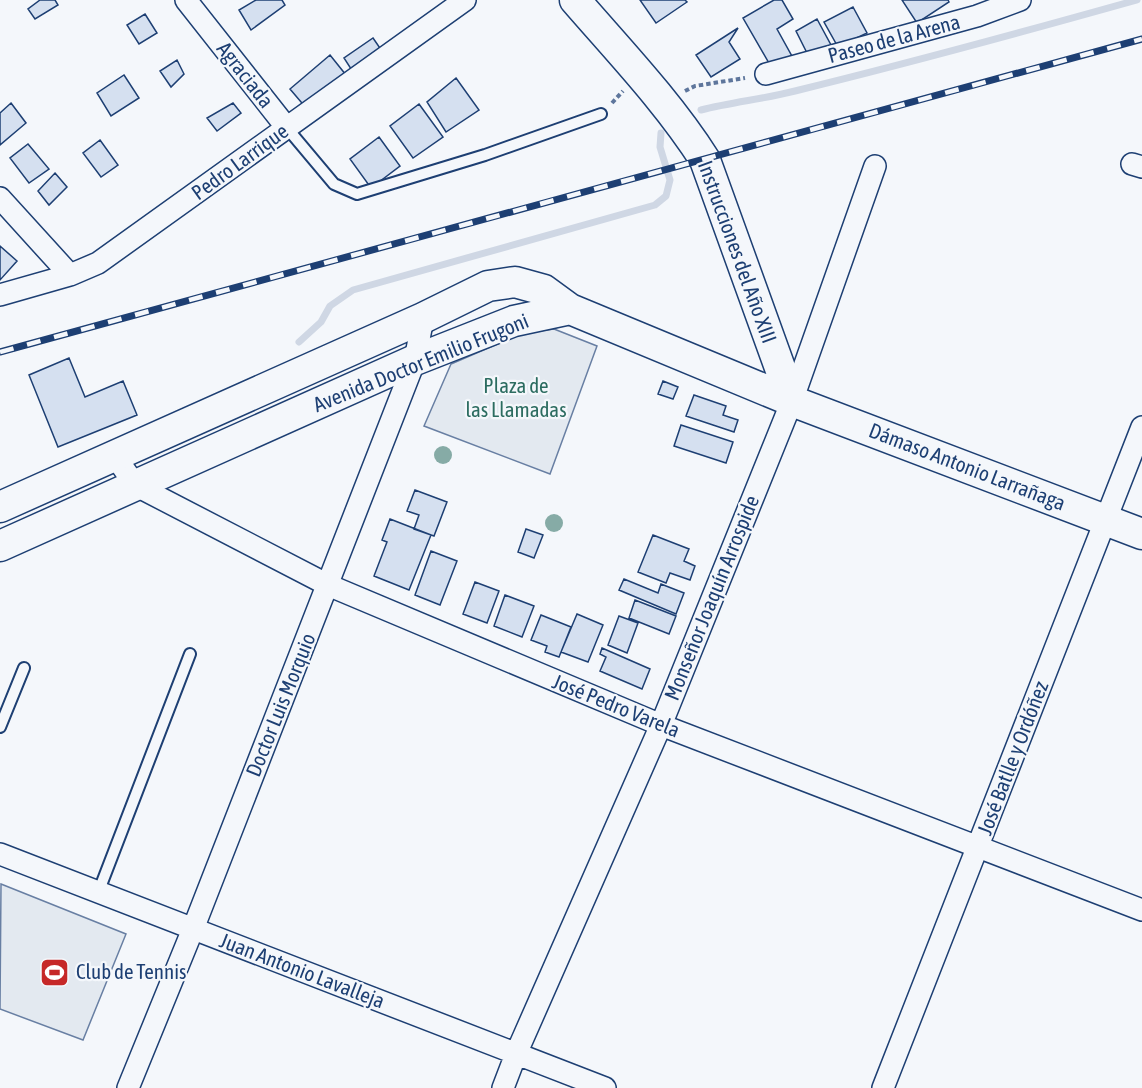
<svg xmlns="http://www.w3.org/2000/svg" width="1142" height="1088" viewBox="0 0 1142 1088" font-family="'Asap Condensed',sans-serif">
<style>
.green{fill:#e3e9f0;stroke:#687fa3;stroke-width:1.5}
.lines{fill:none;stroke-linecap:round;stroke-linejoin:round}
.stream{stroke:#cfd7e4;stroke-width:7}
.building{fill:#d5e0f0;stroke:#1d3f73;stroke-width:1.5}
.lane-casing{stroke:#1d3f73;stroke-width:14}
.street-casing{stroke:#1d3f73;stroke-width:24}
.secondary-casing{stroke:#1d3f73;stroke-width:33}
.path{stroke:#5e769c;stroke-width:4;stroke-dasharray:4.5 3;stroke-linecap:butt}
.lane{stroke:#f4f7fb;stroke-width:10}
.street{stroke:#f4f7fb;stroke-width:21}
.secondary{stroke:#f4f7fb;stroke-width:30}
.rail-casing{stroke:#1d3f73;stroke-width:7}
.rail{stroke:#f4f7fb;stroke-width:4.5;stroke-dasharray:14;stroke-linecap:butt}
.tree{fill:#86aba6}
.labels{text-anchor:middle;stroke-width:4.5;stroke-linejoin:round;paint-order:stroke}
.street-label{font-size:21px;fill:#1d3f73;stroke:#f4f7fb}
.park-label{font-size:21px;fill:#2c6c60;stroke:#f4f7fb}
.poi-label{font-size:21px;fill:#1d3f73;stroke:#f4f7fb;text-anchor:start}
</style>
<rect width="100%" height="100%" fill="#f4f7fb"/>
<!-- green -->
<path class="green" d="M554,329L597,346L550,474L424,426L451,364L523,333Z
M1,884L126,934L83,1040L0,1009Z"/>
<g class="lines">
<!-- stream -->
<path class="stream" d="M701,110C732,102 764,99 795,91C910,63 1023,32 1137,0
M299,342L321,322L330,306L353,290L655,205L666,196L670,180L660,147L661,133"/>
</g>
<!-- building -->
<path class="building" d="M40,0H55L58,5L35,19L28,9Z
M256,0H282L285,5L251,30L239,10Z
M640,0H685L687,2L656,23Z
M774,0H782L793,19L777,29L793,58L773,70L743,18Z
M902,0H948L949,2L917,23Z
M853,7L867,33L838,47L824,22Z
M145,14L157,33L139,44L127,25Z
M817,19L831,45L809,57L796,31Z
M738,28L729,42L740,59L711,77L696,55Z
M373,38L382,51L353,72L344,58Z
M330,55L346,75L307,109L290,89Z
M177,60L184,74L171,87L160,71Z
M124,75L139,98L111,116L97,93Z
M456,78L479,110L446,132L427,102Z
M11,103L26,123L0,145V113Z
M233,103L241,113L217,131L207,118Z
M419,104L443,137L413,158L390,126Z
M379,137L400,166L371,188L350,159Z
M100,140L118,165L101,177L83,153Z
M28,144L49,169L29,183L10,158Z
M55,173L67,187L49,205L38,191Z
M0,246L17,261L0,280Z
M69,358L85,397L123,381L137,415L58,447L29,375Z
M663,381L678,387L673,399L658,394Z
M694,395L726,406L723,415L738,420L734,432L686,416Z
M681,425L733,442L726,463L674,446Z
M415,490L447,502L434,536L414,529L419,515L407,511Z
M390,519L431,535L409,590L374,576L387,542L382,540Z
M526,529L543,535L534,558L518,552Z
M653,535L689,549L684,561L695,566L690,580L670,573L666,583L638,572Z
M431,551L457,561L440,605L415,595Z
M624,579L658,593L661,584L684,593L676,614L619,590Z
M475,582L499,591L487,623L463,614Z
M505,595L534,606L522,637L494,626Z
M635,600L676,616L669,634L629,618Z
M577,614L603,625L588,662L561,652Z
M541,615L571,627L559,657L545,652L547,646L531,640Z
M619,616L638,623L627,653L608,645Z
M602,648L650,669L642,689L600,671L606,657L600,654Z"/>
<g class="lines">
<defs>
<path id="lane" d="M287,128L334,184L357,194L485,155L601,114
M0,727L24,668
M98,893L190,654"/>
<path id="street" d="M186,0L287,128
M766,74L977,16L1020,0
M1132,164L1142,167
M0,198L70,275
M0,295L70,275L98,263L465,0
M115,456L135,485L328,585L661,725L1142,910
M0,854L605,1088
M128,1088L193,929L415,360L423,318
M503,1088L516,1054L661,725L792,401L875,166
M883,1088L1142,427"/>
<path id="secondary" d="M575,0C620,52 668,102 705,160L792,401
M0,507L423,318L488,286L515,282L544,290L570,309L792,401L1142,534
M0,546L415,360L514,321L570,309"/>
</defs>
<!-- lane casing -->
<use href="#lane" class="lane-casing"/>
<!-- street casing -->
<use href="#street" class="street-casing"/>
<!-- secondary casing -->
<use href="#secondary" class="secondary-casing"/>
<!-- path -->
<path class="path" d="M685,91L695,86L745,78
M612,103L623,91"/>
<!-- lane -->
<use href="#lane" class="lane"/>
<!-- street -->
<use href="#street" class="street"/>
<!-- secondary -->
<use href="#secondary" class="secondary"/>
<defs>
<path id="rail" d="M0,352L1142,39"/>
</defs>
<!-- rail casing -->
<use href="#rail" class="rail-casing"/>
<!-- rail -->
<use href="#rail" class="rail"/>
</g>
<!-- trees -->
<g class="tree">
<circle cx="443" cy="455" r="9"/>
<circle cx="554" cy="523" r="9"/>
</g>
<!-- icons -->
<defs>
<symbol id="stadium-square" viewBox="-11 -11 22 22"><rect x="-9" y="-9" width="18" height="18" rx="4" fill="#c62828" stroke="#f4f7fb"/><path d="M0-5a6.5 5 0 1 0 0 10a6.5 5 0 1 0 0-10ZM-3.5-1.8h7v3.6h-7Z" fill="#fff"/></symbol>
</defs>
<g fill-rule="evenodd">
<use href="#stadium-square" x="38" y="956" width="33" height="33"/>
</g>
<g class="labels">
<!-- street labels -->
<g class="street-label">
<text transform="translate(894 39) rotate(-15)" y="7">Paseo de la Arena</text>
<text transform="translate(245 75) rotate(52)" y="7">Agraciada</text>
<text transform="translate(240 162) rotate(-36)" y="7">Pedro Larrique</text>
<text transform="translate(737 252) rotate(70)" y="7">Instrucciones del Año XIII</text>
<text transform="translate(421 363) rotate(-22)" y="7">Avenida Doctor Emilio Frugoni</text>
<text transform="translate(967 467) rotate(21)" y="7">Dámaso Antonio Larrañaga</text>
<text transform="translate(712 598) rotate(-68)" y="7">Monseñor Joaquín Arrospide</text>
<text transform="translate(281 705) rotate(-68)" y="7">Doctor Luis Morquio</text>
<text transform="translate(616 706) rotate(22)" y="7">José Pedro Varela</text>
<text transform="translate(1013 758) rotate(-69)" y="7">José Batlle y Ordóñez</text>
<text transform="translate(302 971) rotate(21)" y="7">Juan Antonio Lavalleja</text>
</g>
<!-- park labels -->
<g class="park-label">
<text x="516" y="393">Plaza de<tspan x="516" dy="24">las Llamadas</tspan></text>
</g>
<!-- poi labels -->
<g class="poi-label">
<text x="76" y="979">Club de Tennis</text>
</g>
</g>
</svg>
